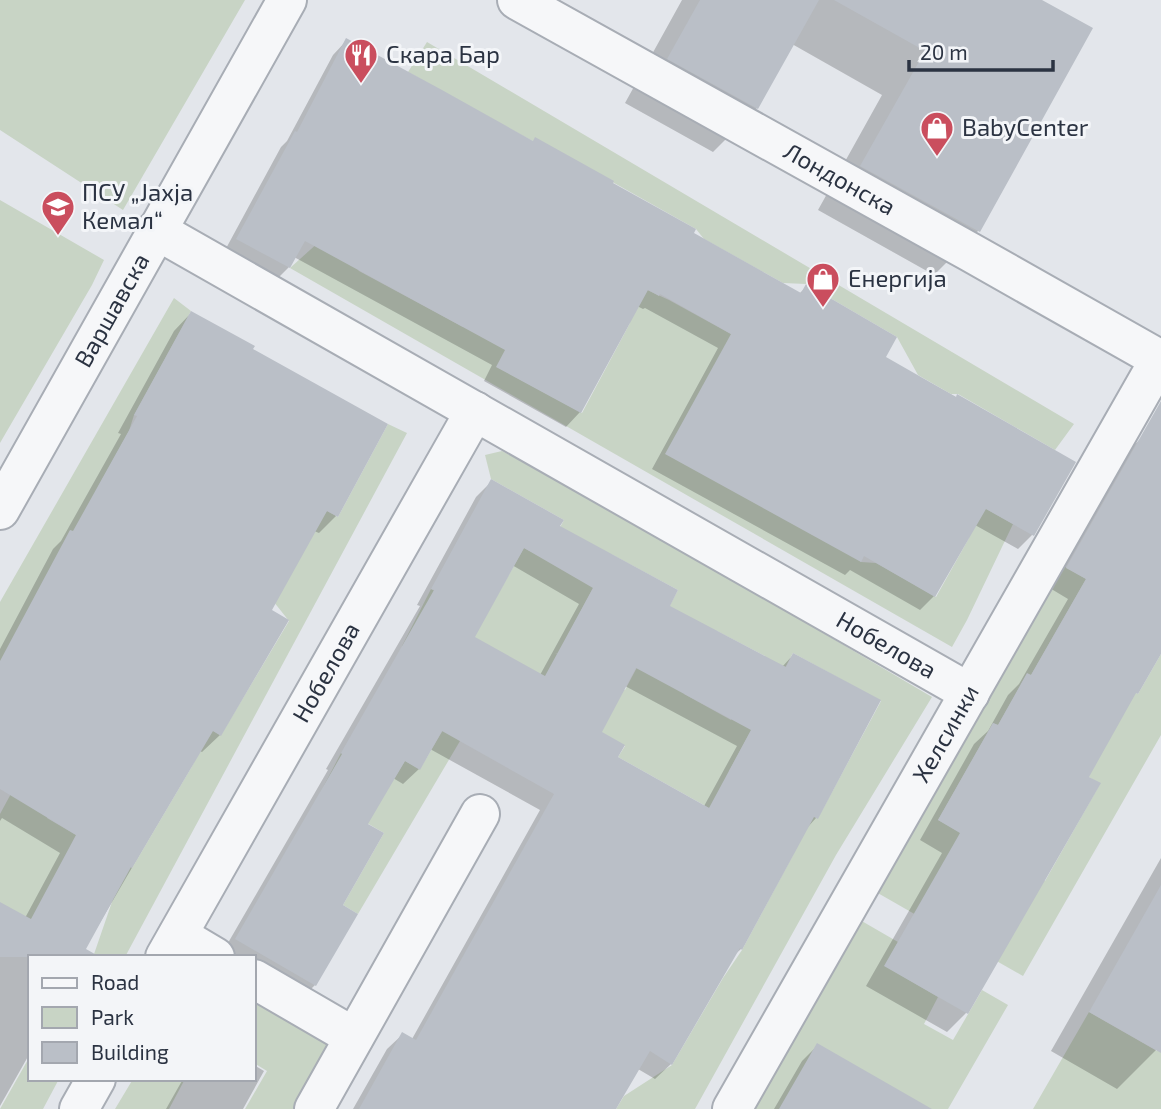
<svg xmlns="http://www.w3.org/2000/svg" width="1161" height="1109" viewBox="0 0 1161 1109" font-family="'Exo 2',sans-serif">
<style>
.green{fill:#c8d4c5;fill-rule:evenodd}
.shadow{fill:#0003;fill-rule:evenodd}
.building{fill:#babfc7;fill-rule:evenodd}
.lines{fill:none;stroke-linecap:round;stroke-linejoin:round}
.minor-casing{stroke:#a8adb5;stroke-width:42}
.tertiary-casing{stroke:#a8adb5;stroke-width:42}
.minor{stroke:#f6f7f9;stroke-width:38}
.tertiary{stroke:#f6f7f9;stroke-width:38}
.labels{text-anchor:middle;stroke-width:6;stroke-linejoin:round;paint-order:stroke}
.poi-label{font-size:24px;fill:#2b3342;stroke:#f3f5f8;text-anchor:start}
.street-label{font-size:24px;fill:#2b3342;stroke:#f3f5f8}
</style>
<rect width="100%" height="100%" fill="#e3e6eb"/>
<!-- green -->
<path class="green" d="M0,0H245L123,210L0,130Z
M427,42L1074,424L1055,450L958,394H951L918,375L897,337L806,284L783,283L704,239L696,229L616,184L525,137L408,72Z
M0,200L104,260L92,285L0,443Z
M330,232L359,271L463,327L495,269L573,256L669,300L749,344L915,469L1013,524L967,620L952,647L290,268ZM630,323L582,413L497,367ZM702,387L969,538L936,597L876,563L861,562Z
M174,298L191,311L134,415L129,431L98,487L47,818L132,868L191,768L211,730L221,735L289,621L266,592L327,511L338,517L388,424L407,433L125,957H93L113,899L31,919L0,925V814L46,729L0,695V602Z
M502,451L575,487L932,697L836,855L695,1109H616L624,1096L672,1065L723,978L742,950L793,855L618,757L625,746L587,724L508,656L460,741L358,914L343,905L384,833L319,795L341,753L392,782L405,761L420,769L459,703L452,675L402,646L431,589L485,617L524,548L543,558L564,520L491,479L485,455ZM611,554L678,590L625,690L555,653L558,654ZM717,631L765,656L731,720L684,694ZM793,653L881,701L818,818L729,771Z
M1062,565L1086,579L1031,675L1027,674L998,725L993,723L938,820L1045,881L1100,784L1089,777L1109,677L1138,694L1161,654V735L1023,976L876,892Z
M860,920L898,942L885,966L938,997L924,1024L953,1040L982,990L1008,1005L948,1109H753Z
M254,979L354,1037L314,1109H245L267,1071L254,1063Z
M1089,1012L1157,1051L1161,1045V1109H1033Z
M30,1056V1079H59L43,1109H0Z
M133,1079H185L169,1109H115Z"/>
<!-- shadow -->
<path class="shadow" d="M682,0H1039L1091,29L978,231L934,275L818,210L882,95L792,44L757,108L713,152L625,103Z
M347,40L532,143L611,183L692,234L799,294L807,286L883,357L1074,462L1032,535L1018,549L975,525L934,596L920,610L850,570L845,575L652,469L718,348L645,308L643,309L637,306L580,412L566,427L484,381L492,365L294,257L289,267L274,282L223,254L281,147L287,141L333,55Z
M191,313L251,350L336,516L319,533L314,531L269,611L220,735L202,752L200,751L84,950L30,957V1053L0,1106V904L25,918L60,853L2,818L0,821V649L53,549L61,541L121,434L118,433L174,331Z
M1142,437L1161,439V652L1160,651L1086,777L1098,784L966,1013L947,1032L866,986L942,853L920,840L974,744L988,731L1008,695L1019,684L1068,599L1048,587L1123,457Z
M492,481L558,527L668,606L782,667L793,655L816,818L807,828L741,949L732,957L671,1064L655,1079L638,1069L614,1109H353L387,1049L403,1034L412,1039L540,810L430,749L419,769L403,784L393,778L366,824L315,985L299,1001L254,974V957H223L221,955L328,770L326,769L420,606L417,605L476,497ZM512,565L579,604L540,675L472,637ZM625,686L737,746L703,808L616,758L599,733Z
M1161,858V1042L1156,1050L1117,1089L1051,1051Z
M818,1045L912,1109H774L802,1061Z
M254,1065L264,1071L243,1109H166L183,1079H254Z"/>
<!-- building -->
<path class="building" d="M700,0H819L758,109L667,59Z
M834,0H1042L1093,28L980,232L860,166L925,51Z
M346,38L442,90L533,141L535,137L614,181L613,183L696,229L694,233L801,293L806,284L897,337L886,357L956,397L957,394L1076,462L1034,536L986,509L935,597L864,556L861,562L665,454L731,334L660,294L659,296L648,290L581,413L496,367L505,350L305,241L290,268L236,239L295,131L297,132Z
M191,311L255,346L253,349L388,424L338,517L327,511L272,610L289,620L221,736L213,731L132,868L131,867L86,949L100,957H0V902L31,919L76,835L0,789V661L70,530L73,531L137,416L134,415Z
M1161,401V654L1138,694L1136,693L1089,777L1101,783L968,1014L884,966L960,833L938,820L993,723L998,725L1027,673L1031,675L1086,579L1066,568Z
M491,479L564,520L560,526L678,590L670,606L786,667L793,653L881,700L818,819L814,817L742,950L740,948L672,1065L650,1051L616,1109H359L402,1032L416,1040L554,794L442,731L420,770L405,761L368,824L384,833L343,905L358,914L316,986L235,939L342,754L341,753L434,590L431,589ZM524,548L593,588L545,676L475,637ZM636,668L751,730L709,808L618,757L625,745L602,732Z
M1161,885V1053L1089,1012Z
M817,1043L932,1109H779Z"/>
<g class="lines">
<defs>
<g id="minor">
<path id="s1" d="M156,230L970,693"/>
<path d="M178,935L215,957"/>
<path id="s2" d="M165,957L475,411"/>
<path d="M254,979L354,1037"/>
<path d="M79,1109L96,1079"/>
<path d="M314,1109L480,814"/>
<path id="s3" d="M732,1109L1160,359"/>
</g>
<g id="tertiary">
<path id="s4" d="M517,0L970,252L1161,360"/>
<path id="s5" d="M0,510L287,0"/>
</g>
</defs>
<!-- minor casing -->
<use href="#minor" class="minor-casing"/>
<!-- tertiary casing -->
<use href="#tertiary" class="tertiary-casing"/>
<!-- minor -->
<use href="#minor" class="minor"/>
<!-- tertiary -->
<use href="#tertiary" class="tertiary"/>
</g>
<!-- icons -->
<defs>
<symbol id="restaurant-pin" viewBox="-11 -11 22 30"><path d="M0 17L-7.5 6A9.5 9.5 0 1 1 7.5 6Z" fill="#ca4e5e" stroke="#f3f5f8"/><path d="M-5-6h1v4h1v-4h1v4h1v-4h1v5L-1.5 .5V6h-2V.5L-5-1ZM5-6V6H3V1.5H1.5Q1.5-4 5-6Z" fill="#fff"/></symbol>
<symbol id="shop-pin" viewBox="-11 -11 22 30"><path d="M0 17L-7.5 6A9.5 9.5 0 1 1 7.5 6Z" fill="#ca4e5e" stroke="#f3f5f8"/><path d="M-5-2.5h2.3a2.7 3.5 0 0 1 5.4 0H5L5.5 6h-11ZM-1.5-2.5h3a1.5 2.3 0 0 0-3 0Z" fill="#fff"/></symbol>
<symbol id="school-pin" viewBox="-11 -11 22 30"><path d="M0 17L-7.5 6A9.5 9.5 0 1 1 7.5 6Z" fill="#ca4e5e" stroke="#f3f5f8"/><path d="M0-5L7-2L0 1L-7-2ZM-4 1L0 2.5L4 1V4Q0 6-4 4Z" fill="#fff"/></symbol>
</defs>
<g fill-rule="evenodd">
<use href="#restaurant-pin" x="342" y="36" width="38" height="52"/>
<use href="#shop-pin" x="918" y="109" width="38" height="52"/>
<use href="#school-pin" x="39" y="188" width="38" height="52"/>
<use href="#shop-pin" x="804" y="260" width="38" height="52"/>
</g>
<g class="labels">
<!-- poi labels -->
<g class="poi-label">
<text x="386" y="63">Скара Бар</text>
<text x="962" y="136">BabyCenter</text>
<text x="82" y="201">ПСУ „Јахја<tspan x="82" dy="28">Кемал“</tspan></text>
<text x="848" y="287">Енергија</text>
</g>
<!-- street labels -->
<g class="street-label">
<text dy="8" stroke="none"><textPath href="#s4" startOffset="369">Лондонска</textPath></text>
<text dy="8" stroke="none"><textPath href="#s5" startOffset="229">Варшавска</textPath></text>
<text dy="8" stroke="none"><textPath href="#s1" startOffset="840">Нобелова</textPath></text>
<text dy="8" stroke="none"><textPath href="#s2" startOffset="327">Нобелова</textPath></text>
<text dy="8" stroke="none"><textPath href="#s3" startOffset="432">Хелсинки</textPath></text>
</g>
</g>
<!-- legend -->
<rect x="28" y="955" width="228" height="126" fill="#f3f5f8" stroke="#a3a7af" stroke-width="2"/>
<rect x="42" y="978" width="35" height="10" fill="#f6f7f9" stroke="#a3a7af" stroke-width="2"/>
<text x="91" y="990" font-size="21" fill="#2b3342">Road</text>
<rect x="42" y="1007" width="35" height="21" fill="#c8d4c5" stroke="#a3a7af" stroke-width="2"/>
<text x="91" y="1025" font-size="21" fill="#2b3342">Park</text>
<rect x="42" y="1042" width="35" height="21" fill="#babfc7" stroke="#a3a7af" stroke-width="2"/>
<text x="91" y="1060" font-size="21" fill="#2b3342">Building</text>
<!-- scale -->
<path d="M909 60v10h144v-10" fill="none" stroke="#2b3342" stroke-width="3.5"/>
<text x="920" y="60" font-size="21" fill="#2b3342" stroke="#f3f5f8" stroke-width="5" paint-order="stroke">20 m</text>
</svg>
